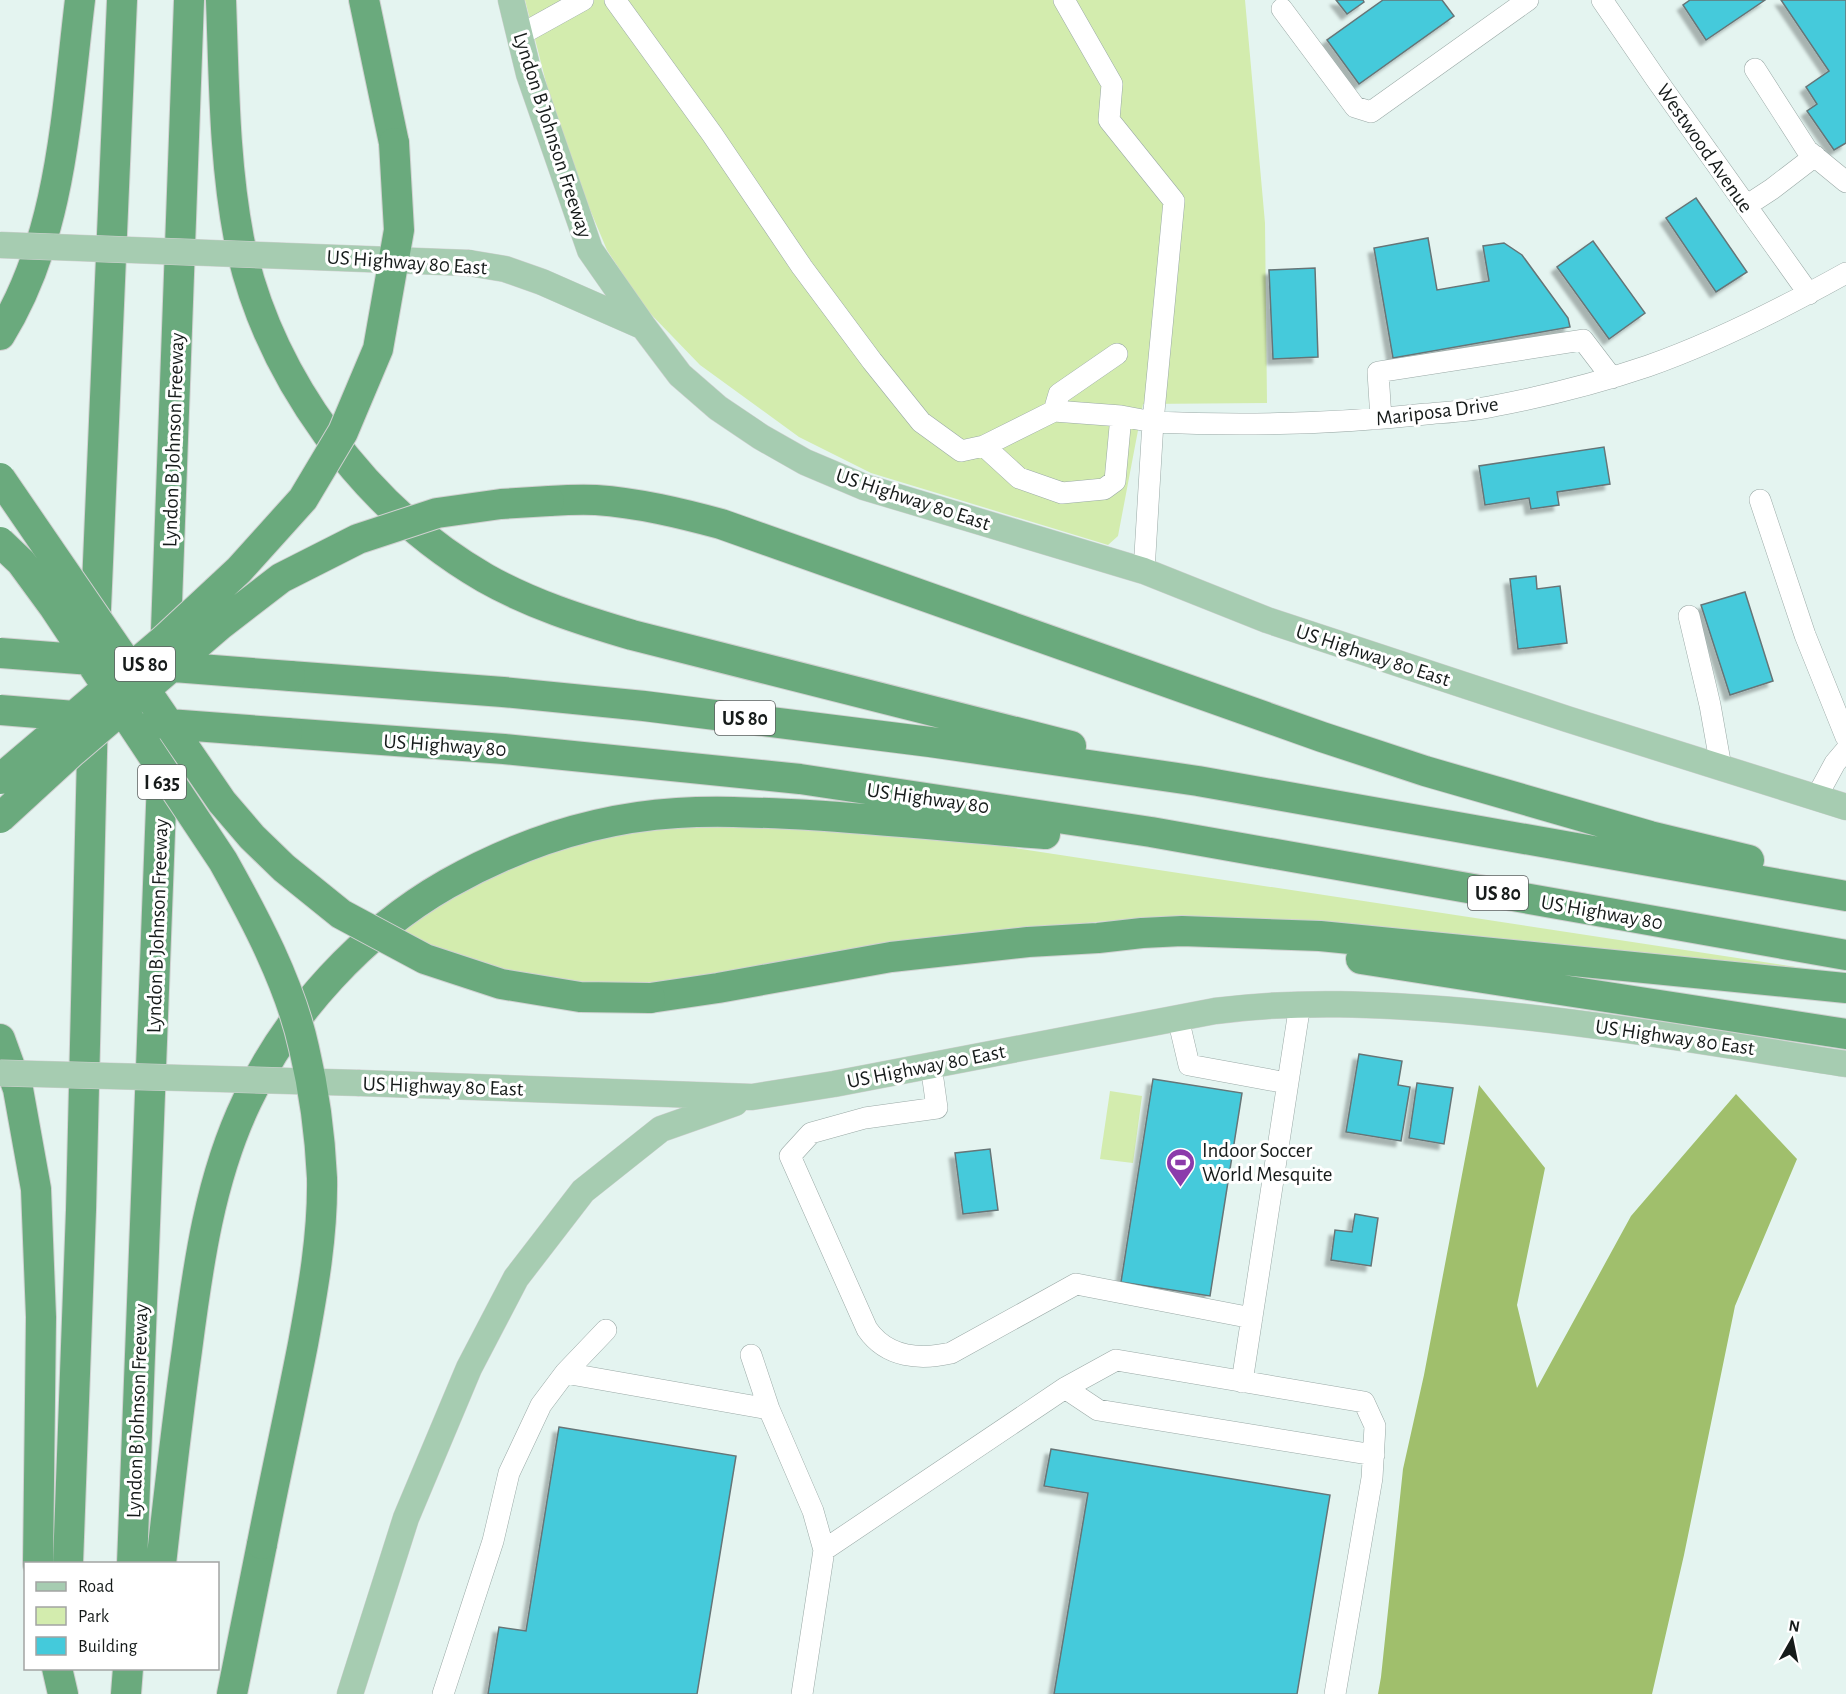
<svg xmlns="http://www.w3.org/2000/svg" width="1846" height="1694" viewBox="0 0 1846 1694" font-family="'Alegreya Sans',sans-serif">
<style>
.green{fill:#d3ecae}
.forest{fill:#a0bf6c}
.building{fill:#44cadb;stroke:#667577;stroke-width:1.5;filter:url(#shadow)}
.lines{fill:none;stroke-linecap:round;stroke-linejoin:round}
.minor-casing{stroke:#9aa9a6;stroke-width:22}
.major-casing{stroke:#d0d1d1;stroke-width:27}
.highway-casing{stroke:#d0d1d1;stroke-width:32}
.minor{stroke:#fff;stroke-width:21}
.major{stroke:#a6ccb1;stroke-width:26}
.highway{stroke:#6aaa7d;stroke-width:30}
.major-bridge-casing{stroke:#d0d1d1;stroke-width:27;stroke-linecap:butt}
.highway-bridge-casing{stroke:#d0d1d1;stroke-width:32;stroke-linecap:butt}
.major-bridge{stroke:#a6ccb1;stroke-width:26}
.highway-bridge{stroke:#6aaa7d;stroke-width:30}
.labels{text-anchor:middle;stroke-width:6;stroke-linejoin:round;paint-order:stroke}
.shield{fill:#fff;stroke:#5c5f5f;stroke-width:1.5}
.shield-label{font-size:20px;font-weight:bold;fill:#161b1a}
.street-label{font-size:21px;fill:#161b1a;stroke:#fff}
.poi-label{font-size:21px;fill:#161b1a;stroke:#fff;text-anchor:start}
</style>
<defs>
<filter id="shadow"><feDropShadow dx="-5.5" dy="5.5" stdDeviation="1.5" flood-color="#0004"/></filter>
</defs>
<rect width="100%" height="100%" fill="#e4f4f0"/>
<!-- green -->
<path class="green" d="M525,0H1245L1265,223L1267,403L1143,404L1118,536L1108,545L871,473L799,437L700,365L644,307L607,250L561,141Z
M784,826L1002,846L1816,970L1815,974L1174,920L1106,921L956,936L661,987H605L500,972L447,954L400,932L452,894L537,854L611,834L675,828Z
M1110,1091L1142,1096L1133,1163L1100,1159Z"/>
<!-- forest -->
<path class="forest" d="M1479,1085L1545,1168L1517,1305L1537,1388L1631,1216L1736,1094L1797,1159L1735,1306L1684,1555L1652,1694H1378L1381,1677L1403,1469L1424,1375Z"/>
<!-- building -->
<path class="building" d="M1336,0H1363L1364,2L1347,14Z
M1383,0H1442L1454,16L1359,84L1327,40Z
M1690,0H1765L1706,40L1683,5Z
M1781,0H1846V143L1834,150L1807,111L1817,104L1806,87L1829,71Z
M1696,198L1747,272L1716,292L1666,218Z
M1428,238L1437,290L1489,281L1483,246L1504,243L1522,255L1568,318L1570,327L1393,358L1374,248Z
M1593,241L1645,313L1609,339L1557,267Z
M1315,268L1318,357L1273,359L1269,270Z
M1604,447L1610,484L1557,492L1559,505L1531,509L1529,498L1485,505L1479,466Z
M1536,576L1537,589L1560,586L1567,643L1518,649L1510,579Z
M1745,592L1773,681L1730,695L1701,605Z
M1359,1054L1402,1061L1398,1085L1410,1087L1401,1141L1346,1132Z
M1153,1079L1242,1093L1210,1296L1121,1282Z
M1417,1083L1453,1088L1444,1144L1409,1138Z
M990,1149L998,1210L963,1214L955,1153Z
M1355,1214L1378,1218L1371,1266L1331,1260L1335,1230L1352,1232Z
M559,1427L736,1456L697,1694H488L499,1627L526,1631Z
M1051,1449L1330,1495L1297,1694H1054L1088,1493L1044,1486Z"/>
<g class="lines">
<defs>
<path id="minor" d="M615,0L712,134L802,267L872,361L921,422L961,451L984,446L1054,411L1121,416L1153,422L1174,201L1109,120L1112,84L1064,0
M1602,0L1656,79L1809,294
M1282,9L1355,107L1371,112L1528,0
M520,35L583,0
M1755,69L1807,150L1846,182
M1746,206L1772,189L1815,156
M1054,411L1059,394L1117,354
M1381,419L1378,372L1583,340L1612,378
M984,446L1019,478L1062,493L1104,489L1115,481L1121,416
M1760,500L1805,635L1846,737
M1144,571L1153,422C1244,426 1336,424 1426,414C1449,412 1472,411 1494,406C1546,396 1598,383 1648,366C1716,342 1783,308 1846,273
M1689,616L1710,705L1721,767
M1816,798L1835,763L1846,750
M1178,1018L1189,1065L1287,1083
M931,1065L937,1108L865,1118L811,1133L790,1156L867,1329C887,1358 920,1360 951,1353L1076,1284L1252,1318
M751,1355L769,1409
M565,1373L606,1330
M1242,1382L1300,1004
M1065,1388L1098,1410L1374,1455
M443,1694L493,1541L509,1473L541,1405L565,1373L769,1409L813,1511L824,1550
M802,1694L824,1550L1065,1388L1116,1360L1364,1402L1375,1426L1372,1478L1335,1694"/>
<path id="major" d="M511,0L529,74L590,250L643,326L680,375L718,408L761,437L805,462L864,487L1144,571L1267,620L1567,719L1846,807
M469,263L505,269L542,282L642,326
M360,1083L752,1097L834,1084L1215,1011C1298,1000 1381,1004 1464,1011C1592,1022 1719,1044 1846,1064
M350,1694L406,1518L469,1368L516,1278L583,1191L661,1129L735,1103"/>
<path id="highway" d="M221,0C224,79 224,161 239,239C267,376 364,508 485,578C531,604 581,620 632,635L1071,746
M364,0L394,143
M0,335C62,235 66,114 80,0
M549,501C564,500 581,499 596,500C639,503 680,513 721,524L1322,737L1425,771L1650,836L1749,860
M95,632L122,0
M165,658L189,0
M290,676L503,692L644,706L930,742L1198,781L1846,896
M287,733L504,749L800,779L1151,832L1846,955
M1361,959L1846,1034
M650,998L718,988L891,957L1028,942L1098,938L1142,933L1182,931L1320,936L1846,988
M0,1039L18,1089L36,1189L41,1317L38,1564
M68,1564L81,1210L93,713
M132,1564L163,754
M161,1564C169,1492 177,1421 187,1350C198,1265 210,1178 247,1101C288,1013 363,932 447,884C518,844 595,818 677,813C721,810 765,813 809,815C888,820 966,828 1045,834
M57,1668L63,1694
M126,1694L128,1668
M232,1694L262,1544"/>
</defs>
<!-- minor casing -->
<use href="#minor" class="minor-casing"/>
<!-- major casing -->
<use href="#major" class="major-casing"/>
<!-- highway casing -->
<use href="#highway" class="highway-casing"/>
<!-- minor -->
<use href="#minor" class="minor"/>
<!-- major -->
<use href="#major" class="major"/>
<!-- highway -->
<use href="#highway" class="highway"/>
<defs>
<path id="major-bridge" d="M0,245L469,263
M0,1073L360,1083"/>
<path id="highway-bridge" d="M0,478L222,802L252,837L284,868L341,914L425,959L501,984L580,997L650,998
M0,542L21,562L54,607L223,861C255,918 290,984 304,1048C314,1090 320,1135 322,1178C323,1234 313,1290 303,1344C290,1411 275,1477 262,1544
M0,653L104,661
M161,666L290,676
M0,710L87,717
M155,723L287,733
M0,779L165,639L239,570L303,499L343,432L378,349L399,230L394,143
M0,818L73,751L220,625L281,578L358,539L437,513L501,504L549,501"/>
</defs>
<!-- major-bridge casing -->
<use href="#major-bridge" class="major-bridge-casing"/>
<!-- highway-bridge casing -->
<use href="#highway-bridge" class="highway-bridge-casing"/>
<!-- major-bridge -->
<use href="#major-bridge" class="major-bridge"/>
<!-- highway-bridge -->
<use href="#highway-bridge" class="highway-bridge"/>
</g>
<!-- icons -->
<defs>
<symbol id="stadium-pin" viewBox="-11 -11 22 30"><path d="M0 17L-7.5 6A9.5 9.5 0 1 1 7.5 6Z" fill="#8b3bab" stroke="#fff"/><path d="M0-5a6.5 5 0 1 0 0 10a6.5 5 0 1 0 0-10ZM-3.5-1.8h7v3.6h-7Z" fill="#fff"/></symbol>
</defs>
<g fill-rule="evenodd">
<use href="#stadium-pin" x="1164" y="1146" width="33" height="45"/>
</g>
<g class="labels">
<!-- shield labels -->
<g class="shield">
<rect x="115" y="647" width="60" height="34" rx="4.5"/>
<rect x="715" y="701" width="60" height="34" rx="4.5"/>
<rect x="138" y="765" width="48" height="34" rx="4.5"/>
<rect x="1468" y="876" width="60" height="34" rx="4.5"/>
</g>
<g class="shield-label">
<text x="145" y="671">US 80</text>
<text x="745" y="725">US 80</text>
<text x="162" y="789">I 635</text>
<text x="1498" y="900">US 80</text>
</g>
<!-- street labels -->
<g class="street-label">
<text transform="translate(553 135) rotate(72)" y="7">Lyndon B Johnson Freeway</text>
<text transform="translate(1705 148) rotate(55)" y="7">Westwood Avenue</text>
<text transform="translate(407 262) rotate(4)" y="7">US Highway 80 East</text>
<text transform="translate(1437 411) rotate(-7)" y="7">Mariposa Drive</text>
<text transform="translate(173 440) rotate(-88)" y="7">Lyndon B Johnson Freeway</text>
<text transform="translate(913 499) rotate(18)" y="7">US Highway 80 East</text>
<text transform="translate(1373 655) rotate(18)" y="7">US Highway 80 East</text>
<text transform="translate(445 745) rotate(4)" y="7">US Highway 80</text>
<text transform="translate(928 798) rotate(8)" y="7">US Highway 80</text>
<text transform="translate(1602 912) rotate(10)" y="7">US Highway 80</text>
<text transform="translate(157 926) rotate(-88)" y="7">Lyndon B Johnson Freeway</text>
<text transform="translate(1675 1037) rotate(8)" y="7">US Highway 80 East</text>
<text transform="translate(926 1066) rotate(-11)" y="7">US Highway 80 East</text>
<text transform="translate(443 1086) rotate(2)" y="7">US Highway 80 East</text>
<text transform="translate(137 1411) rotate(-88)" y="7">Lyndon B Johnson Freeway</text>
</g>
<!-- poi labels -->
<g class="poi-label">
<text x="1202" y="1157">Indoor Soccer<tspan x="1202" dy="24">World Mesquite</tspan></text>
</g>
</g>
<!-- legend -->
<rect x="24" y="1562" width="195" height="108" fill="#ffffff" stroke="#a2a4a3" stroke-width="1.5"/>
<rect x="36" y="1582" width="30" height="9" fill="#a6ccb1" stroke="#a2a4a3" stroke-width="1.5"/>
<text x="78" y="1592" font-size="18" fill="#161b1a">Road</text>
<rect x="36" y="1607" width="30" height="18" fill="#d3ecae" stroke="#a2a4a3" stroke-width="1.5"/>
<text x="78" y="1622" font-size="18" fill="#161b1a">Park</text>
<rect x="36" y="1637" width="30" height="18" fill="#44cadb" stroke="#a2a4a3" stroke-width="1.5"/>
<text x="78" y="1652" font-size="18" fill="#161b1a">Building</text>
<!-- north arrow -->
<g transform="translate(1792 1640) rotate(9)" stroke="#ffffff" stroke-width="4.5" paint-order="stroke">
<path d="M0-4.5L10 22L0 15L-10 22Z" fill="#161b1a"/>
<text y="-9" font-size="16" font-weight="bold" text-anchor="middle" fill="#161b1a">N</text>
</g>
</svg>
